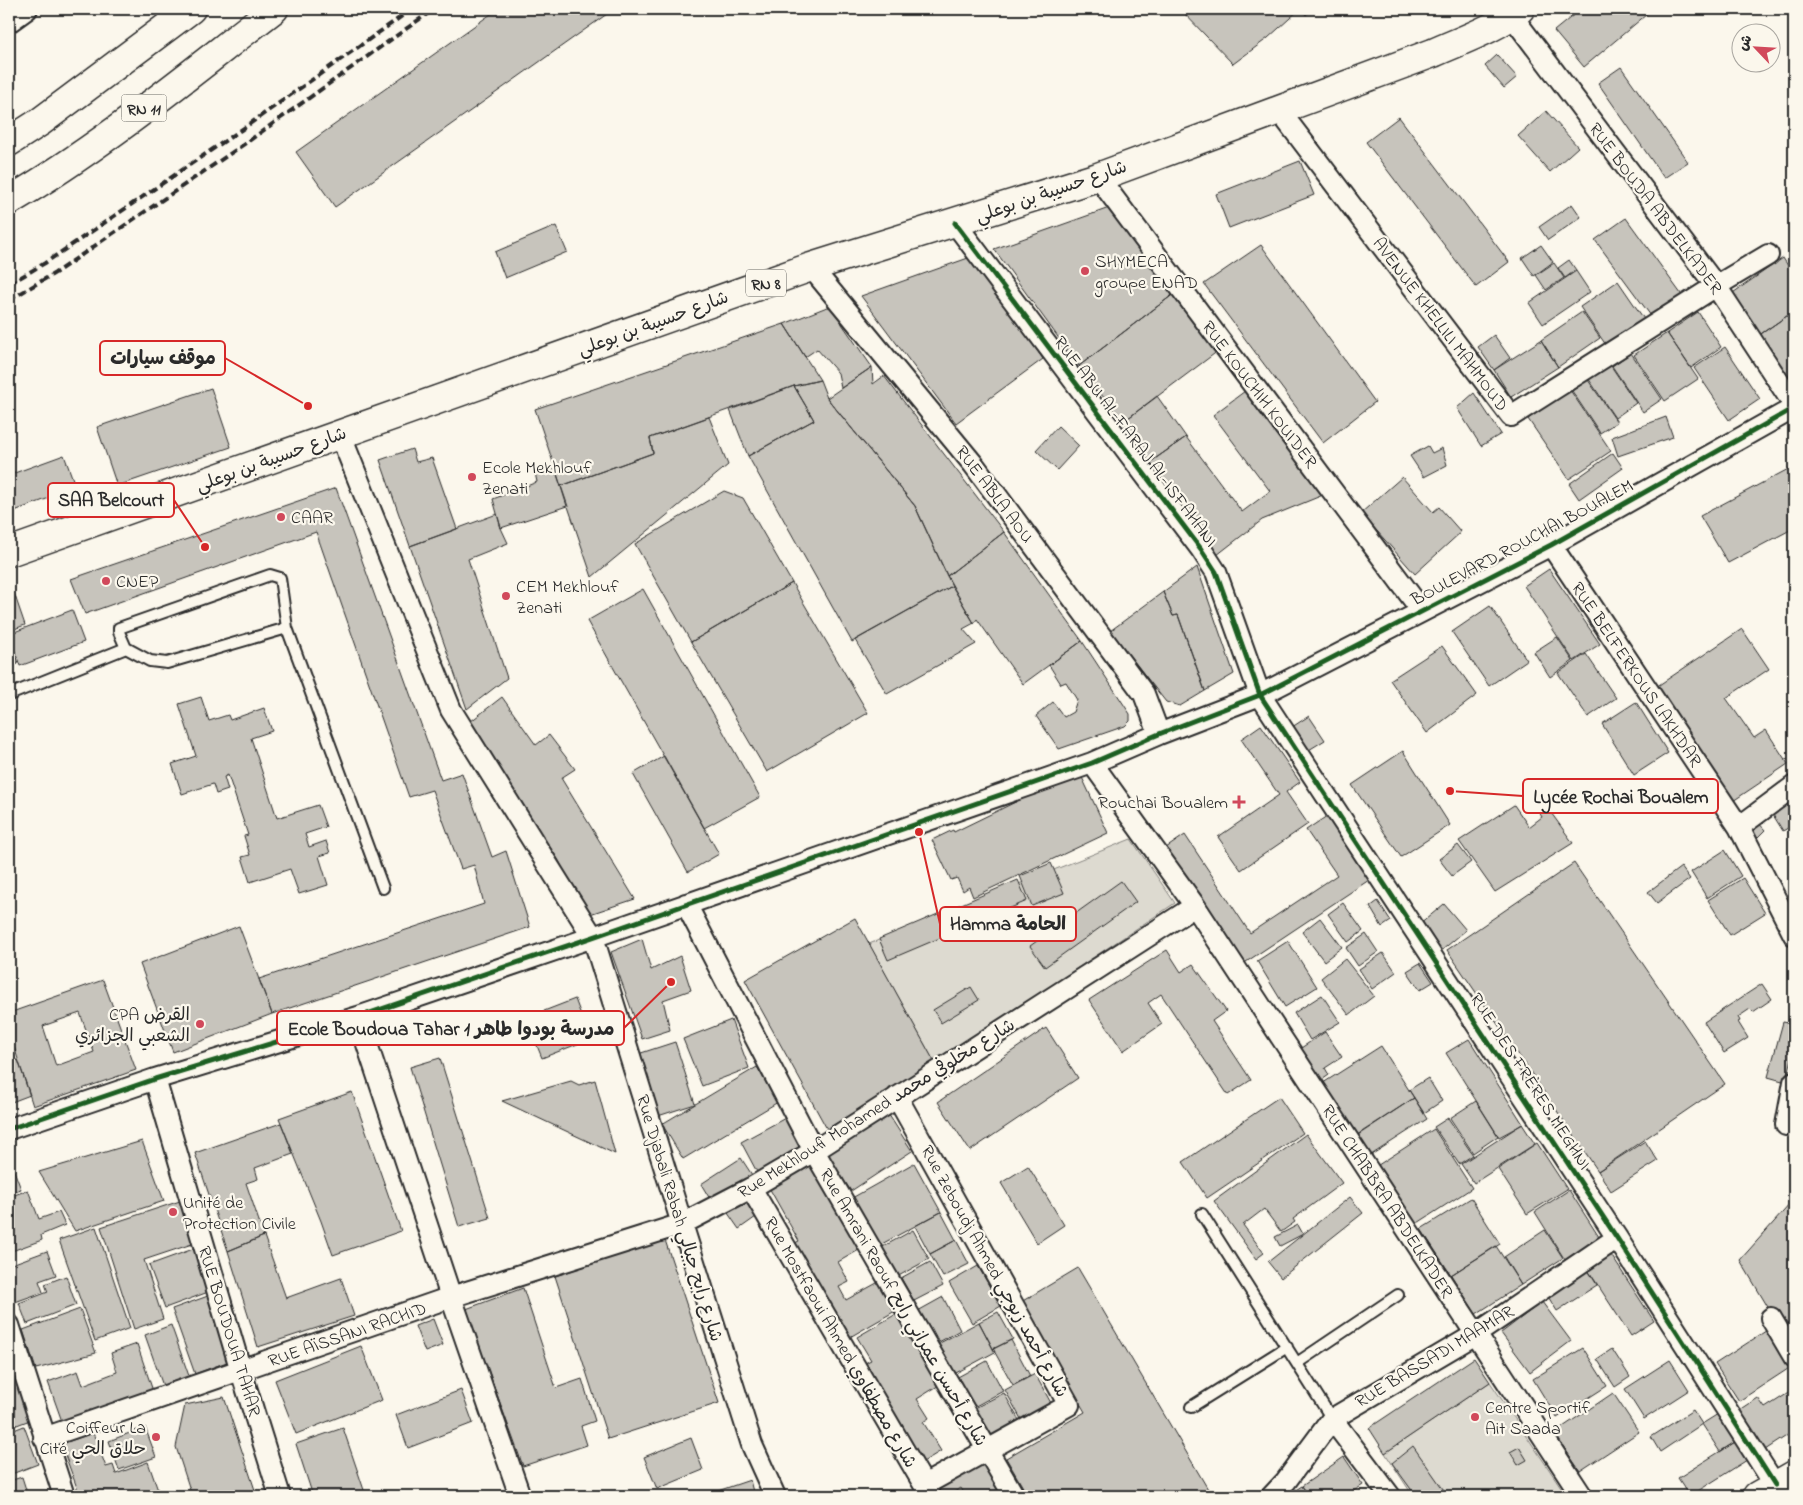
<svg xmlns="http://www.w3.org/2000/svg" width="1803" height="1505" viewBox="0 0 1803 1505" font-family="'Indie Flower','Playpen Sans Arabic',sans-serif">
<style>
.green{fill:#dddad0;stroke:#84827e}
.building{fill:#c7c4bc;stroke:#2b2b2b;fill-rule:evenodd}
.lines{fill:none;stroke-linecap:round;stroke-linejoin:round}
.lane-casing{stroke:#2b2b2b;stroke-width:14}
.street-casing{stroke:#2b2b2b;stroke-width:24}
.primary-casing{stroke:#2b2b2b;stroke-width:31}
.highway-casing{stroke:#2b2b2b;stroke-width:31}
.lane{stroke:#fbf7ec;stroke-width:10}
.street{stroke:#fbf7ec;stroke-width:20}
.primary{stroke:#fbf7ec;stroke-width:28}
.highway{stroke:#fbf7ec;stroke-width:28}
.rail{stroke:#2b2b2b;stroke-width:4;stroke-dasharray:8 4;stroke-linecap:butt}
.cycleway-casing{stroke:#fbf7ec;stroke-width:8}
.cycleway{stroke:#1b5e20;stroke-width:5}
.poi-dot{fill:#d1495b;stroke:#fbf7ec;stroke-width:2}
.labels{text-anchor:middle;stroke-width:4.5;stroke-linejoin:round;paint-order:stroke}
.shield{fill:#fbf7ec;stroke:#696865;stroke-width:1}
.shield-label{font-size:16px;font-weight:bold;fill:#2b2b2b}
.street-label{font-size:18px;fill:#2b2b2b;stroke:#fbf7ec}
.poi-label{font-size:18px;fill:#2b2b2b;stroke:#fbf7ec;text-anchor:start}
.leader{fill:none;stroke:#d62828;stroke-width:2}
.callout-dot{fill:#d62828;stroke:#fbf7ec;stroke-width:2}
.callout{fill:#fbf7ec;stroke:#d62828;stroke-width:2}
.callout-label{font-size:19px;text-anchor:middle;font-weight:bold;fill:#2b2b2b}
</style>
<rect width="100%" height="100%" fill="#fbf7ec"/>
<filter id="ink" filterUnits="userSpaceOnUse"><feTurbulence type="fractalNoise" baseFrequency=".02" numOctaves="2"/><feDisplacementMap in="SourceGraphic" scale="10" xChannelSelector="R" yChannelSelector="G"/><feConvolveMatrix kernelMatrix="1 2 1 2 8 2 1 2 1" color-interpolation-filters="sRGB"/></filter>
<g filter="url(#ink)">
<!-- green -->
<path class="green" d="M1131,839L1175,903L935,1063L869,944Z
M1490,1382L1567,1496H1413L1385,1453Z"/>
<!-- building -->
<path class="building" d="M498,9H614L335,207L296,152Z
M1180,9H1313L1306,15L1300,9L1268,38L1233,64Z
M1581,9H1653L1584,67L1554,31Z
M1497,55L1517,77L1504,88L1485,66Z
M1621,67L1688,162L1664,178L1598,83Z
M1546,111L1578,147L1550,172L1518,136Z
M1399,117L1509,262L1476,287L1366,142Z
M1300,161L1314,195L1229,228L1216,194Z
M1572,204L1581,217L1548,240L1539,227Z
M1112,207L1175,293L1079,366L994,249Z
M1626,218L1684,298L1654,320L1595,240Z
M556,226L567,252L505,278L495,252Z
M1261,245L1375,402L1323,443L1204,284Z
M1541,245L1553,262L1534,276L1522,258Z
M971,257L1043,359L956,423L861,296Z
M1783,258L1794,275V311L1755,338L1727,297Z
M1569,260L1576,270L1565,278L1558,268Z
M1554,263L1564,278L1546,290L1536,275Z
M1576,271L1590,292L1543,324L1529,303Z
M1618,281L1644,319L1606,345L1580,307Z
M1175,293L1218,351L1123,422L1079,366Z
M827,307L836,308L842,324L872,367L841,388L838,373L817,349L805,357L784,324Z
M1794,311V382L1788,386L1755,338Z
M1582,312L1600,338L1558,367L1541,340Z
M1698,312L1721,347L1691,368L1667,333Z
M784,324L820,380L794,386L650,438L653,453L561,486L535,409Z
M1667,333L1698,379L1665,401L1634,355Z
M1494,335L1510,358L1494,370L1478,347Z
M1541,340L1558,367L1511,397L1494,370Z
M1725,347L1760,399L1729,420L1694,368Z
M1631,353L1662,399L1643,412L1612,366Z
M1609,363L1636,403L1615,418L1588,378Z
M872,367L873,384L884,376L1004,532L947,576L915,506L827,398Z
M820,380L827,398L915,506L952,586L852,642L748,456L814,420L794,386Z
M1588,380L1617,422L1600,433L1572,391Z
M794,386L814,420L748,456L730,410Z
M211,388L231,447L117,486L97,427Z
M1249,388L1323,495L1262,520L1217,555L1149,463L1186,437L1242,512L1270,491L1213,415Z
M1570,390L1611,451L1569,479L1528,419Z
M1474,393L1501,434L1481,446L1457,408Z
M1157,396L1186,437L1149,463L1123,422Z
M709,417L728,465L592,577L561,486L653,453L650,438Z
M1666,417L1673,437L1618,456L1612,437Z
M1058,426L1079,446L1057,470L1036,450Z
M1428,446L1432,453L1442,448L1447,465L1424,477L1410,456Z
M412,449L416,462L432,458L457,529L410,546L380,460Z
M1613,453L1623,468L1579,499L1569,484Z
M64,455L76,488L9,513V475Z
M1794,466V528L1728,563L1700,516Z
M555,468L567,506L501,528L493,499L537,482L535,473Z
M1402,477L1433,512L1439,507L1461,532L1415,574L1361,513Z
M336,488L441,780L462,773L492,857L506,851L530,927L272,1014L259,979L484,904L474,865L461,869L432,790L409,797L316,532L85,614L71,579Z
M724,491L743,498L792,583L691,642L635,544Z
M497,514L501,528L508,543L468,559L507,678L467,709L410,546Z
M1004,532L1082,641L1023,684L977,619L974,623L947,576Z
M1197,567L1234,674L1205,691L1178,615L1173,616L1163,592Z
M1549,569L1600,644L1574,661L1524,586Z
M792,583L868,713L767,772L691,642Z
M952,586L974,623L963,629L976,644L887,694L855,640Z
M643,589L760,797L704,828L587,621Z
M1163,592L1173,616L1178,615L1205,691L1180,706L1166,702L1110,631Z
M14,593L25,625L9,631V595Z
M1490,606L1527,660L1489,686L1452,632Z
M72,610L84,642L20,666L9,634Z
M1742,629L1769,669L1726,698L1754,738L1766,730L1788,764L1733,801L1656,687Z
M1557,637L1573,661L1550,677L1534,652Z
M9,639L18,664L9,667Z
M1082,641L1130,714V721L1125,726L1059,749L1036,716L1053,702L1064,717L1073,712L1077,700L1066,682L1061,684L1049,665Z
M1442,646L1477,695L1427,733L1390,680Z
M1586,654L1616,698L1588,717L1558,673Z
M201,697L209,721L228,715L230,720L264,708L272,731L251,738L277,818L318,805L326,827L305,834L309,847L326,841L330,853L319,856L328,885L299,894L290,869L250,882L242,857L250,855L244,836L248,835L228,775L224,777L228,790L216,794L213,784L182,794L172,764L196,756L179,704Z
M502,697L536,745L549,735L575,769L561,778L635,899L587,915L558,859L466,725Z
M1636,702L1668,753L1634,775L1602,724Z
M1309,716L1325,740L1304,753L1289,729Z
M1261,725L1300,782L1286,792L1308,824L1241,870L1218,837L1279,795L1241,739Z
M1403,751L1450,825L1401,857L1352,785Z
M664,756L719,854L688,872L633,774Z
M1079,771L1108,833L973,897L969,887L963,891L957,878L951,880L932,840L953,830L954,832Z
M1794,791V824L1783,831L1768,807Z
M1538,795L1573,843L1495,892L1459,841L1514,805L1529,827L1542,817L1531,799Z
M1327,816L1369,880L1243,964L1166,848L1185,835L1250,933L1337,875L1306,830Z
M1755,819L1765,830L1757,838L1747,826Z
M1458,845L1471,862L1452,876L1439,859Z
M1725,850L1741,876L1707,898L1691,872Z
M1051,863L1064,893L1032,906L1020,876Z
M1574,863L1725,1084L1598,1171L1447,950Z
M1681,867L1690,879L1657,903L1648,892Z
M1743,878L1765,913L1730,935L1708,900Z
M1018,880L1027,901L888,960L879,939Z
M1121,881L1136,902L1045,967L1030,946Z
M1378,901L1391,921L1382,927L1370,907Z
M1343,903L1363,931L1348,942L1328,914Z
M1444,904L1466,930L1441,951L1419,925Z
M855,918L935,1063L827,1129L745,980Z
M1320,918L1342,947L1324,961L1302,932Z
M239,926L272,1014L173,1052L140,964Z
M1366,934L1378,952L1358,966L1346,948Z
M642,939L651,970L680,956L691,990L663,1000L670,1030L642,1039L611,952Z
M1288,941L1317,987L1285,1007L1257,961Z
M1167,950L1181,972L1193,964L1226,1011L1212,1021L1251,1080L1228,1095L1161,994L1148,1003L1162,1024L1123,1051L1089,1000Z
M1383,953L1396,972L1372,989L1359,969Z
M1345,959L1374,996L1349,1015L1321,978Z
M1420,963L1433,982L1420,990L1407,971Z
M103,980L136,1070L33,1106L9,1031V1013ZM80,1013L94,1052L56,1066L43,1026Z
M1762,984L1772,999L1753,1012L1750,1009L1738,1017L1740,1021L1738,1022L1748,1038L1724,1053L1704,1022Z
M971,987L979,1000L941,1023L933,1010Z
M1322,995L1340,1022L1310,1040L1294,1013Z
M575,999L590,1039L542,1058L526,1018Z
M731,1020L749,1068L702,1086L683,1039Z
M1783,1022L1794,1024V1051L1786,1082L1768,1077Z
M1046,1028L1078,1078L970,1151L938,1102Z
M1325,1032L1342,1057L1325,1068L1329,1075L1319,1082L1298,1050Z
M1469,1039L1523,1124L1499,1137L1446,1053Z
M675,1042L695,1104L658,1116L638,1054Z
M1381,1046L1414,1098L1354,1137L1320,1085Z
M440,1058L490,1218L459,1227L410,1067Z
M18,1060L30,1095L9,1103V1063Z
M757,1067L778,1102L683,1159L662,1124Z
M1428,1078L1442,1101L1424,1113L1409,1090Z
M595,1080L615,1154L502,1101L571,1081L579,1085Z
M352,1092L401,1231L333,1255L321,1221L279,1118Z
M1279,1097L1303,1133L1207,1198L1183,1162Z
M1414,1098L1427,1119L1368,1157L1355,1137Z
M1476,1101L1498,1136L1473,1153L1450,1118Z
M887,1112L912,1151L851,1191L825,1152Z
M789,1116L805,1147L757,1172L741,1142Z
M1448,1118L1473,1155L1459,1164L1434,1127Z
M281,1123L293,1154L255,1168L258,1179L246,1183L264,1236L228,1251L195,1153Z
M1522,1124L1535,1144L1474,1183L1461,1164Z
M1434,1129L1472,1188L1410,1228L1372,1169Z
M1306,1134L1342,1183L1293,1219L1295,1222L1281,1232L1264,1209L1243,1225L1264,1253L1256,1259L1214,1201Z
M142,1141L164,1201L75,1231L39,1172Z
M1645,1141L1658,1161L1611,1191L1598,1171Z
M1537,1143L1567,1189L1527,1214L1498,1169Z
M741,1158L754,1178L713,1204L701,1184Z
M9,1160H10L21,1189L9,1193Z
M809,1160L859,1250L838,1262L849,1282L839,1287L846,1300L886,1278L902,1307L843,1341L828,1302L795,1243L799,1241L767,1184Z
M914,1163L941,1212L878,1246L852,1198Z
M1028,1166L1064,1225L1037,1243L1001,1183Z
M28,1190L39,1219L59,1212L65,1225L41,1235L42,1240L9,1252V1197Z
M1569,1190L1599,1237L1565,1260L1535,1212Z
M740,1194L756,1217L739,1229L723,1206Z
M1350,1197L1363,1213L1281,1278L1268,1262Z
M1471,1198L1500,1244L1451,1275L1421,1229Z
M180,1201L195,1243L144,1260L163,1319L134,1329L101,1227Z
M1791,1203L1794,1209V1351L1740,1260Z
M941,1212L956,1240L930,1254L915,1226Z
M1298,1225L1303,1234L1280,1246L1275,1237Z
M96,1227L130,1328L95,1341L59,1240Z
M913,1230L929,1259L895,1278L879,1249Z
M1545,1230L1563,1258L1521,1285L1504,1257Z
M264,1236L286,1298L341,1278L354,1316L258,1347L228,1251Z
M665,1240L719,1403L608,1439L555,1276Z
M956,1240L969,1264L943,1277L930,1254Z
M1496,1246L1521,1285L1476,1314L1451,1275Z
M196,1248L211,1291L165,1308L149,1265Z
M47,1251L56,1275L39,1281L43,1292L15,1302L9,1287V1265Z
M1611,1255L1654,1321L1631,1336L1588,1270Z
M930,1262L943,1286L914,1301L901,1278Z
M978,1266L1001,1306L972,1323L949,1283Z
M1078,1268L1212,1496H1028L1006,1458L1085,1412L1021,1302Z
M1588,1270L1597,1285L1557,1311L1547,1295Z
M66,1276L76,1305L27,1324L19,1303L48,1292L45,1284Z
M523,1288L556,1388L582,1379L595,1421L581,1426L587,1445L523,1466L466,1309Z
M208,1296L232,1360L195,1374L172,1309Z
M943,1297L960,1330L939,1342L931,1327L926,1330L916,1312Z
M1542,1302L1571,1341L1530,1372L1501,1333Z
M80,1309L96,1353L36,1369L23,1330Z
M998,1312L1013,1339L993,1349L979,1322Z
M898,1313L941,1384L917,1399L929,1418L923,1422L941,1451L918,1465L859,1366L871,1360L857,1337Z
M433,1319L443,1345L425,1352L415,1326Z
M979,1322L995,1352L954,1374L938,1344Z
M171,1325L189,1376L163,1386L145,1335Z
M1772,1327L1794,1365L1739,1401L1715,1364Z
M1011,1340L1030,1376L1013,1385L993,1349Z
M137,1344L154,1394L64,1427L48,1382L78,1371L83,1385L117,1372L111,1353Z
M361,1346L382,1400L296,1434L275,1380Z
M1583,1348L1607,1386L1557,1418L1533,1379Z
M1612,1349L1630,1377L1615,1387L1597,1359Z
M1474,1358L1490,1382L1385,1453L1369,1428Z
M1670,1360L1689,1390L1644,1419L1625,1389Z
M9,1361L30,1420L9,1428Z
M987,1361L1003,1391L972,1408L956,1378Z
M1035,1374L1051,1403L1021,1419L1005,1390Z
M461,1390L473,1423L408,1448L396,1415Z
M1790,1392L1794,1399V1431L1765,1450L1740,1410L1758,1398L1765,1408Z
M1004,1393L1020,1422L988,1439L973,1409Z
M1613,1393L1639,1432L1580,1471L1554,1433Z
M224,1397L257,1496H192L176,1447L185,1405Z
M1693,1410L1702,1424L1660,1452L1651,1437Z
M1718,1414L1735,1442L1720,1452L1702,1424Z
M24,1426L38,1464L9,1475V1432Z
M145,1427L156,1457L119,1470L109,1441Z
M343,1428L366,1496H313L296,1444Z
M93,1433L106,1467L113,1465L116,1474L148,1462L160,1496H80L61,1444Z
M691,1438L703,1470L657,1489L644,1457Z
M1735,1442L1747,1460L1690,1496L1678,1478Z
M1413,1446L1448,1496H1416L1392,1463Z
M1519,1447L1527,1460L1518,1465L1510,1452Z
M984,1455L1001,1488L986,1496H966L961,1488L954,1492L956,1496H942L934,1482Z
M1344,1457L1363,1485L1346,1496H1309L1302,1486Z
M22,1477L28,1496H9V1481Z
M750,1480L754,1496H703Z
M1302,1486L1309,1496H1286Z"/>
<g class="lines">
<defs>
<path id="lane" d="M126,648L150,661L167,663L287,628
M9,695L126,648L119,632V628L270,575L280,578L287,628L383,888
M1202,1214L1332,1419
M1297,1363L1398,1295
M1191,1407L1287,1347"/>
<path id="street" d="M1512,16L1716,286L1794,405
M9,22L27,9
M1278,109L1511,416L1716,286L1768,255
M1098,177L1422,611
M955,223L1201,549L1216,572L1260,695L1617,1238L1775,1485
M811,267L974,465L1144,694L1159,734
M340,434L451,710L593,937L682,1224L752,1445L775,1496
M1551,545L1739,827L1794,935
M1092,763L1195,906L1582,1496
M1739,827L1794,786
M686,904L814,1151L1014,1496
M358,1017L451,1297L520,1496
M155,1079L241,1371L280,1496
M897,1097L1069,1405L924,1485
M1786,1125L1794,1082
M9,1129L155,1079L358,1017L593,937L1092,763L1159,734L1260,695L1551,545L1794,408
M751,1188L930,1495
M1771,1318L1794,1357
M9,1325L64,1496
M1332,1419L1390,1496
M44,1438L451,1297L682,1224L751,1188L814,1151L1195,906
M1272,1496L1286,1481L1332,1419L1476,1334L1617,1238"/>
<path id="primary" d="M9,552L811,267L1098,177L1433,53C1462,40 1495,29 1520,9
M1757,1496L1794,1475"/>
<path id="highway" d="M9,142L40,122L191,9
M9,201C103,146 188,75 274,9"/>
</defs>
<!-- lane casing -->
<use href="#lane" class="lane-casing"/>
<!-- street casing -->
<use href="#street" class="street-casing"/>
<!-- primary casing -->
<use href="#primary" class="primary-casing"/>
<!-- highway casing -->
<use href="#highway" class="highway-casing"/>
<!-- lane -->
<use href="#lane" class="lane"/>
<!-- street -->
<use href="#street" class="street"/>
<!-- primary -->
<use href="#primary" class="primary"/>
<!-- highway -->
<use href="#highway" class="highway"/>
<!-- rail -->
<path class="rail" d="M9,284L45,263L241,130L412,9
M9,300L55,273L250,140L434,9"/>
<defs>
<path id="cycleway" d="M955,223L1201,549L1216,572L1260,695L1617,1238L1775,1485
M9,1129L155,1079L358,1017L593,937L1092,763L1159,734L1260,695L1551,545L1794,408"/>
</defs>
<!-- cycleway casing -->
<use href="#cycleway" class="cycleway-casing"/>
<!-- cycleway -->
<use href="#cycleway" class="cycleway"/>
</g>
</g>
<!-- markers -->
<g class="poi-dot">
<circle cx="1085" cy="271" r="5"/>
<circle cx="472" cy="477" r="5"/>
<circle cx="281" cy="517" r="5"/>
<circle cx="106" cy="581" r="5"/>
<circle cx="506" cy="596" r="5"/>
<path d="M1236.5 794.5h5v5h5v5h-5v5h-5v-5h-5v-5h5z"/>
<circle cx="200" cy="1024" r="5"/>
<circle cx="173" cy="1212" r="5"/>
<circle cx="1475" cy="1417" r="5"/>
<circle cx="156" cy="1437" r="5"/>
</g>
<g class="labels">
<!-- shield labels -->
<g class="shield">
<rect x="121.5" y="94.5" width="45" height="27" rx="4"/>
<rect x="746" y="269.5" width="40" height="27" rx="4"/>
</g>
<g class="shield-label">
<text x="144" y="114">RN 11</text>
<text x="766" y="289">RN 8</text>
</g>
<!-- street labels -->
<g class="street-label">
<text transform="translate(1051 191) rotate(-19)" y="6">شارع حسيبة بن بوعلي</text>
<text transform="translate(1656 208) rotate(53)" y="6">RUE BOUDA ABDELKADER</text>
<text transform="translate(653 323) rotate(-20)" y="6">شارع حسيبة بن بوعلي</text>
<text transform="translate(1441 324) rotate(53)" y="6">AVENUE KHELLILI MAHMOUD</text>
<text transform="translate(1260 394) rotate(53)" y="6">RUE KOUCHIH KOUIDER</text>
<text transform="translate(1136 441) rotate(53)" y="6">RUE ABU AL-FARAJ AL-ISFAHANI</text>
<text transform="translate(271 459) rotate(-20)" y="6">شارع حسيبة بن بوعلي</text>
<text transform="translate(995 494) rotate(53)" y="6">RUE ABLA AOU</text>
<text transform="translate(1522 542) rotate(-28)" y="6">BOULEVARD ROUCHAI BOUALEM</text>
<text transform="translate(1637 674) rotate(56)" y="6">RUE BELFERKOUS LAKHDAR</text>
<text transform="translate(1531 1081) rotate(57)" y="6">RUE DES FRÈRES MEGHNI</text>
<text transform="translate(876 1108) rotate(-32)" y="6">Rue Mekhloufi Mohamed شارع مخلوفي محمد</text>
<text transform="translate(1388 1201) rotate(57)" y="6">RUE CHABBRA ABDELKADER</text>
<text transform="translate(680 1218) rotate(73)" y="6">Rue Djabali Rabah شارع رابح جبالي</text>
<text transform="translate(995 1271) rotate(61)" y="6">Rue Zeboudj Ahmed شارع أحمد زبوجي</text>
<text transform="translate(904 1307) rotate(60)" y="6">Rue Amrani Raouf شارع أحسن عمراني رابح</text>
<text transform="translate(230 1331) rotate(73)" y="6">RUE BOUDOUA TAHAR</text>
<text transform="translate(347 1334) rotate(-19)" y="6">RUE AÏSSANI RACHID</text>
<text transform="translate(841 1342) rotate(60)" y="6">Rue Mostfaoui Ahmed شارع مصطفاوي</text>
<text transform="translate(1434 1356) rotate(-31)" y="6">RUE BASSADI MAAMAR</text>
</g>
<!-- poi labels -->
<g class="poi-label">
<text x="1095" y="267">SHYMECA<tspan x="1095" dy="21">groupe ENAD</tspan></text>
<text x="482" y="473">Ecole Mekhlouf<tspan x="482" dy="21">Zenati</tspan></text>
<text x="291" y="523">CAAR</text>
<text x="116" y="587">CNEP</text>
<text x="516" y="592">CEM Mekhlouf<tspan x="516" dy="21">Zenati</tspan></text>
<text x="1228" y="808" text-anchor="end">Rouchai Boualem</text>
<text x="190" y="1020" text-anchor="end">CPA القرض<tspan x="190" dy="21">الشعبي الجزائري</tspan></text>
<text x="183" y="1208">Unité de<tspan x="183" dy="21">Protection Civile</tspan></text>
<text x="1485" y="1413">Centre Sportif<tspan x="1485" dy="21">Ait Saada</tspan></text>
<text x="146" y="1433" text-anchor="end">Coiffeur La<tspan x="146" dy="21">Cité حلاق الحي</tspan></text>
</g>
</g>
<!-- callouts -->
<path class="leader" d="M308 406L225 358M205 547L174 500M1450 791L1523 796M919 832L940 924M671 982L624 1028"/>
<g class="callout-dot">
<circle cx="308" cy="406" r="5"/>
<circle cx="205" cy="547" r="5"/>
<circle cx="1450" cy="791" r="5"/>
<circle cx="919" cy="832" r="5"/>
<circle cx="671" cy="982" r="5"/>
</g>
<g class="callout">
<rect x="100" y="341" width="125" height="34" rx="5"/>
<rect x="48" y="483" width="126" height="34" rx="5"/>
<rect x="1523" y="779" width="195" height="34" rx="5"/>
<rect x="940" y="907" width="136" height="34" rx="5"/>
<rect x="277" y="1011" width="347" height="34" rx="5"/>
</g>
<g class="callout-label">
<text x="163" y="364">موقف سيارات</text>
<text x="111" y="506">SAA Belcourt</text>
<text x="1621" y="803">Lycée Rochai Boualem</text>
<text x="1008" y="930">Hamma الحامة</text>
<text x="451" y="1035">Ecole Boudoua Tahar 1 مدرسة بودوا طاهر</text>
</g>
<!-- margin -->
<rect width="1803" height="1505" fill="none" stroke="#fbf7ec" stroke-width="30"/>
<rect x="15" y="15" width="1773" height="1475" fill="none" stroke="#2b2b2b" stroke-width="2" filter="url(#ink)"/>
<!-- north arrow -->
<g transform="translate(1756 48) rotate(295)"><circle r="24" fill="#fbf7ec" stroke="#a8a59f"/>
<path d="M0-4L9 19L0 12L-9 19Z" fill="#d1495b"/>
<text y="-8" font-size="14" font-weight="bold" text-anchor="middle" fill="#2b2b2b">ش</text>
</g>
</svg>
